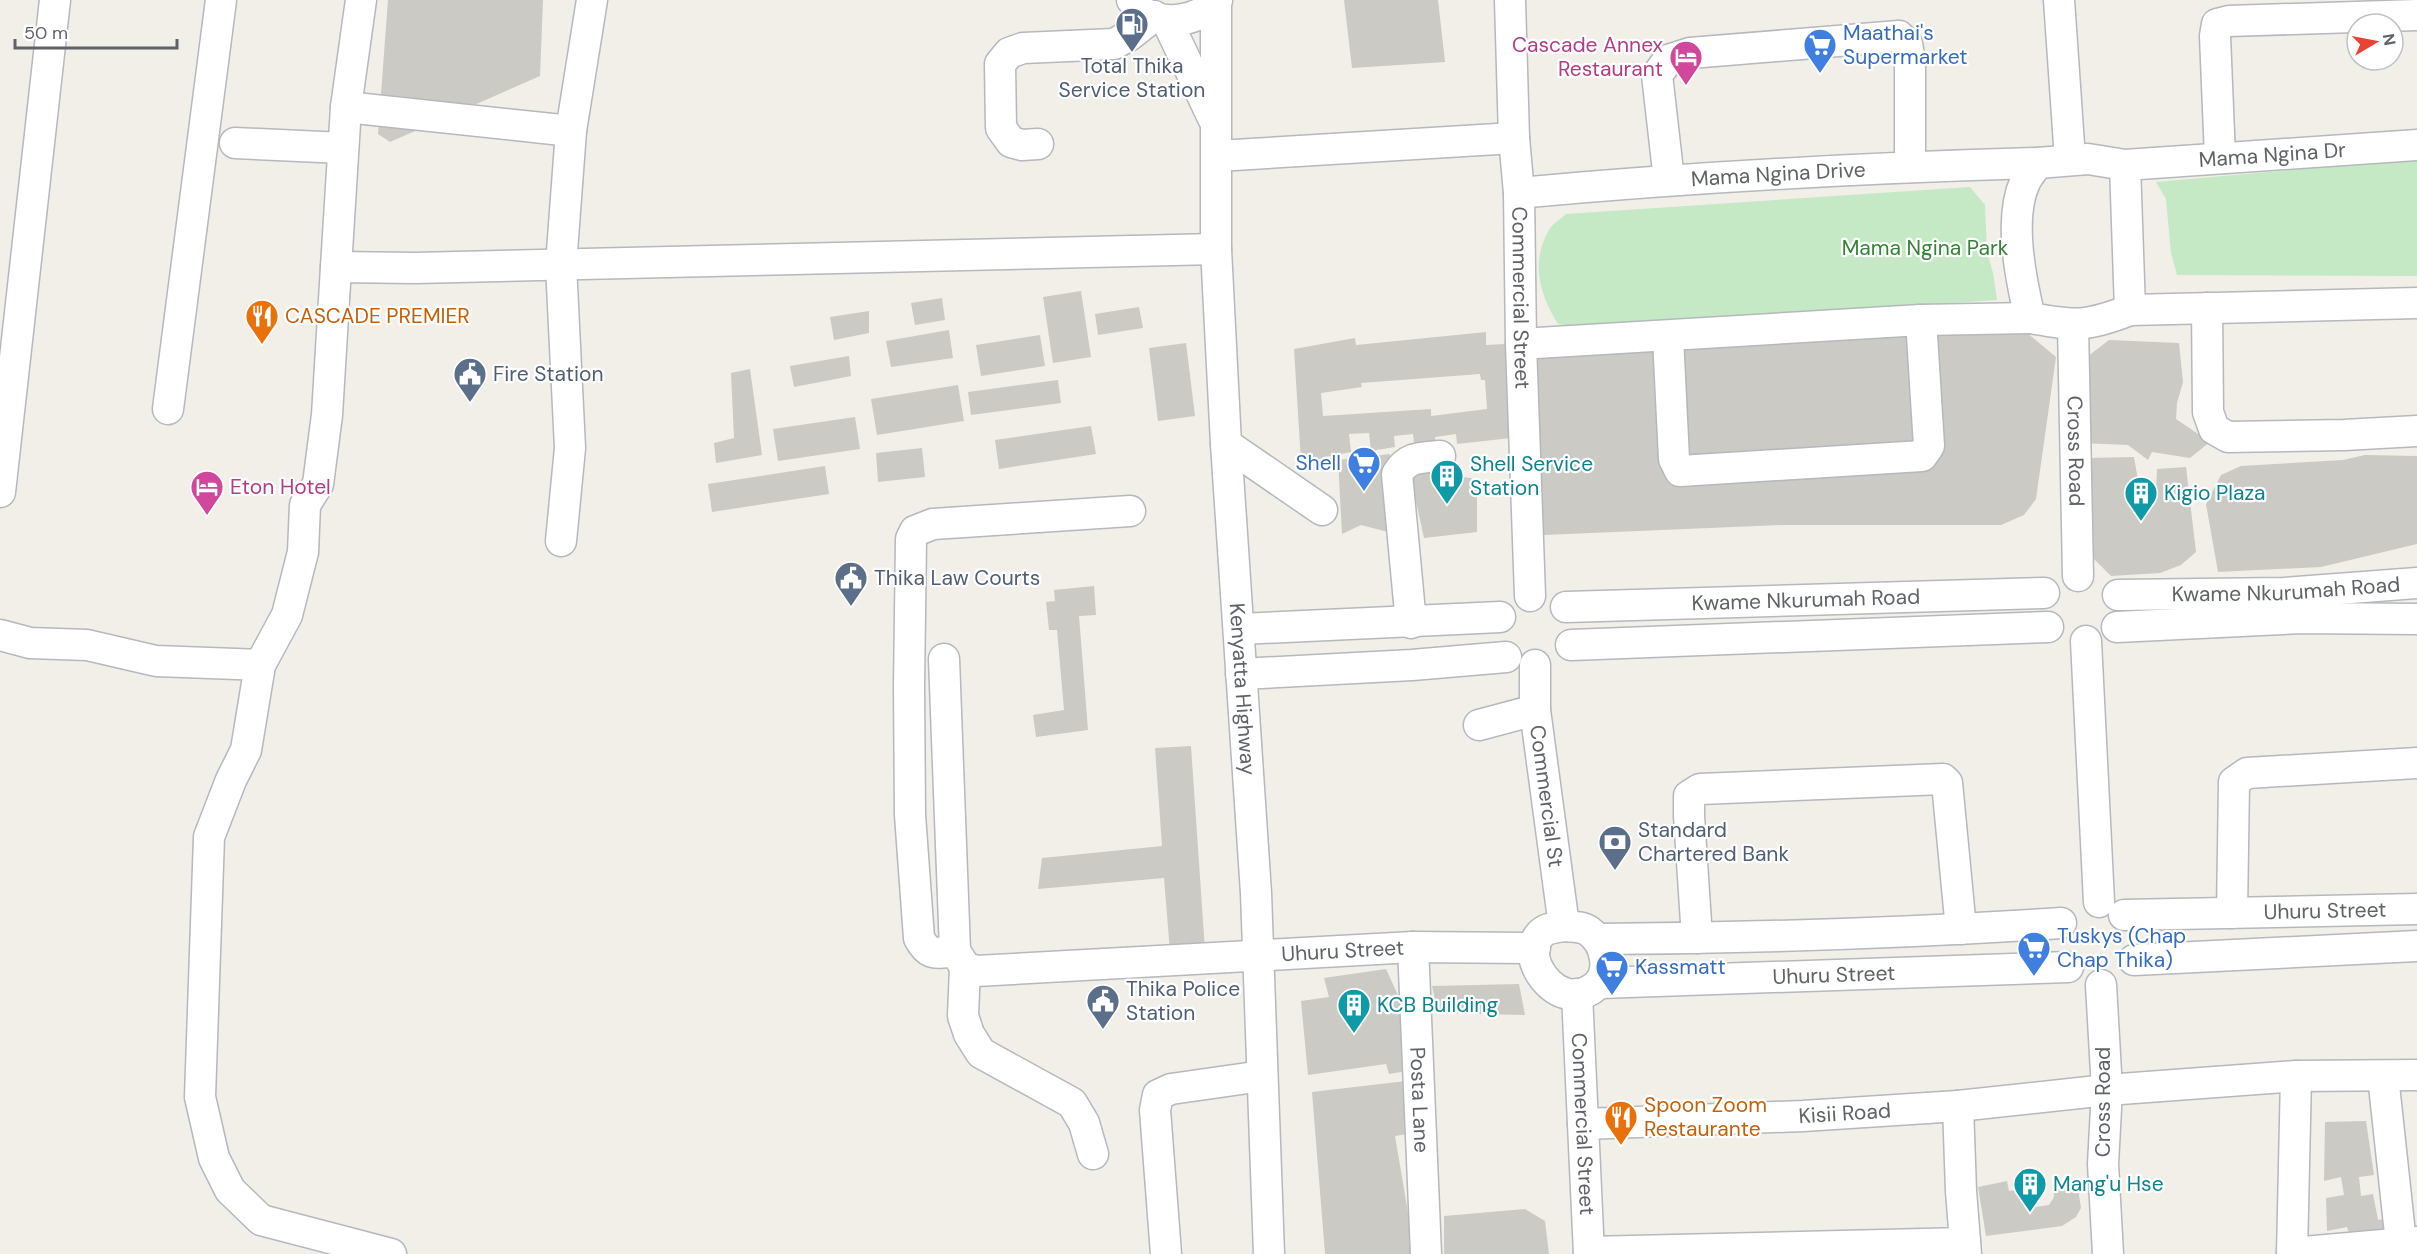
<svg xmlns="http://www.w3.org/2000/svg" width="2417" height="1254" viewBox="0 0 2417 1254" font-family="'DM Sans',sans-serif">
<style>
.green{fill:#c5e8c5}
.building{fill:#cccac5;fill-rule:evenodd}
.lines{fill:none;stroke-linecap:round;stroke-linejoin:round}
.minor-casing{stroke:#b5b8bc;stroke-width:33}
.minor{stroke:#fff;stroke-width:30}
.labels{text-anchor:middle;stroke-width:4.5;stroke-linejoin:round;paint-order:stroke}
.shop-label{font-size:21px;fill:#366cbe;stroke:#fff;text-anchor:start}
.hotel-label{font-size:21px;fill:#b23c85;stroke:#fff;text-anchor:end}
.service-label{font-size:21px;fill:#4e5e75;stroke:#fff;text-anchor:start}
.street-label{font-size:21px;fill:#5f6368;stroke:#fff}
.park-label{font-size:21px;fill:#348238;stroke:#fff}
.food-label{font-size:21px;fill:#c56008;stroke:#fff;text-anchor:start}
.culture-label{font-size:21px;fill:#0d838f;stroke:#fff;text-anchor:start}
</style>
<rect width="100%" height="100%" fill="#f1efe8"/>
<!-- green -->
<path class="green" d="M2417,159V276L2177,275L2171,253L2166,199L2156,182Z
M1970,187L1985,205L1987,252L1993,273L1997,300L1580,328L1558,324C1540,295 1530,263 1549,230C1552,224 1561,219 1566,214Z"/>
<!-- building -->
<path class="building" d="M388,0H543L540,76L390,142L378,134Z
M1344,0H1438L1445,62L1352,68Z
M1081,291L1091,357L1053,363L1043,297Z
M942,298L945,320L915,325L911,303Z
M1139,307L1143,328L1098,335L1095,314Z
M869,311V333L834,340L830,317Z
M949,330L953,358L891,367L886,341Z
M1486,332V345L1505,344L1511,438L1457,444L1456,434L1435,437L1436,448L1415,452L1413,434L1394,436L1395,447L1371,451L1369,433L1349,434L1351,452L1325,457V460L1301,461L1294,349L1355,338L1356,345ZM1480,374L1481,380H1485L1487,409L1431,416V409L1323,416L1321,393L1362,387L1361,383Z
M1536,332H2026L2056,357L2036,499L2024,515L2001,525H1782L1544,535L1536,439Z
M1040,335L1045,366L981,376L976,345Z
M2109,340L2179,343L2183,382L2177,403L2176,419L2210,442L2190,458L2152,452L2148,460L2128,445L2080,443L2083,360Z
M1186,343L1195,416L1158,421L1149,348Z
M849,356L851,376L794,387L790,366Z
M750,369L762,455L716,463L714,443L734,438L731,373Z
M1058,380L1061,403L971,415L968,392Z
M958,385L964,421L877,435L871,399Z
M855,417L860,449L778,461L773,429Z
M1091,426L1096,454L999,469L995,440Z
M922,448L925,477L878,482L876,453Z
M1390,454L1388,532L1361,525L1342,534L1338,460Z
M2365,455L2417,456V544L2321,567L2218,572L2206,504L2221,475L2241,466L2343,460Z
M2134,457L2140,492H2156L2157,469L2186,467L2196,552L2181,565L2160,573L2111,576L2092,557L2084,458Z
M825,466L829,494L712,512L708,484Z
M1409,469L1477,479V532L1424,538Z
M1094,586L1096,615L1079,616L1088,730L1036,737L1033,715L1064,710L1057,630H1049L1046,602L1055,601L1054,590Z
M1191,746L1205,950L1170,952L1164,878L1038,889L1042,858L1162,846L1155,748Z
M1386,969L1402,1004L1407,1071L1389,1074L1386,1064L1308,1075L1301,1001L1329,997L1324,978Z
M1519,984L1525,1015L1438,1013L1432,986Z
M1406,1081L1414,1133L1395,1136L1415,1254H1325L1312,1092Z
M2366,1121L2374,1175L2359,1177L2361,1196L2373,1194L2378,1220L2393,1217L2395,1229L2350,1237L2347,1227L2327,1231L2326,1198L2344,1195L2341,1177L2324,1181L2325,1122Z
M2007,1181L2009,1191L2025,1189L2028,1208L2049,1205L2054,1197L2053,1187L2077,1182L2081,1208L2076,1217L2062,1226L1986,1236L1978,1187Z
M1525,1209L1545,1221L1549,1254H1444V1216Z"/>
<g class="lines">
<defs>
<g id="minor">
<path d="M1132,0C1135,3 1138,9 1141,11C1164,27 1200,21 1217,0"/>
<path id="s1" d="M1510,0L1514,138L1519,193L1521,344L1530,596"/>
<path d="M2059,0L2070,159"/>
<path id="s2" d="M1216,2V249L1226,444L1256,893L1269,1254"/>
<path d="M1167,21L1213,118"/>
<path d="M346,107L571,131"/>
<path d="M235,143L343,148"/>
<path d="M1038,144L1022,145L1011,142L1001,128L1000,64L1009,53L1023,48L1114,44L1130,35L1154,16"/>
<path d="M1218,156L1514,138"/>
<path d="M2220,157L2215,36L2217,24L2229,21L2417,15"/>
<path id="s3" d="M2125,165L2130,310C2086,327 2076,326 2030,318C2021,280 2008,219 2025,182C2028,175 2034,169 2038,163L2088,159L2125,165L2417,145"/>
<path d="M1669,180L1657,75L1668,60L1690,53L1899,36L1907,44L1910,59V167"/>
<path id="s4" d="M1519,193C1692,177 1865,168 2038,163"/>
<path d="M336,267L346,107L361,0"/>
<path d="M2207,308L2208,412L2214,429L2228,437L2344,435L2417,431"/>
<path d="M2130,310L2417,303"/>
<path id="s5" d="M2073,325L2078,576"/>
<path d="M1668,337L1674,459L1680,471L1922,456L1929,446L1921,320"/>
<path d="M1521,344L1921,320L2030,318"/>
<path d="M168,409L221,0"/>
<path d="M1226,444L1322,510"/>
<path d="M0,492L55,0"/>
<path d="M561,541L570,448L561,265L571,131L592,0"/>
<path id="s6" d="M2118,595L2284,593L2417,583"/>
<path id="s7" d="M1566,607L2044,593"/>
<path d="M1411,623L1397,474C1408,456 1420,458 1440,456"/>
<path d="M2117,627L2301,618L2417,619"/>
<path d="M1240,629L1500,617"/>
<path d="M0,635L30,643L87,645L156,661L260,665"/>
<path d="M2086,641L2099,902"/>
<path d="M1571,645L2048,627"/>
<path id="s8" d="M944,659L955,951L965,967L976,971L1413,947L1535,948"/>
<path id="s9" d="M1535,665V710L1564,926"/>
<path d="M1241,674L1412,665L1506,657"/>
<path d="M1479,725L1535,710"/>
<path d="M2232,913L2234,782L2247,773L2417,763"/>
<path id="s10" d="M2124,915L2417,909"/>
<path d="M1564,926C1573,927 1583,926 1590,932C1605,943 1612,971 1597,985C1558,1020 1511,949 1546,930C1551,928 1558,927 1564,926Z"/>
<path d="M1697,938L1689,816V796L1700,789L1943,779L1947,783L1961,929"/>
<path d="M1597,939C1752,938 1906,933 2061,923"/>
<path id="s11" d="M1413,947L1426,1254"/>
<path d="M955,951C936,953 929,957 919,938L910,815L909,686L911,539L915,531L933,524L1130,511"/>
<path d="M2134,960L2417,946"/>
<path d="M965,967L963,1016L969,1034L981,1053L1072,1103L1084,1123L1093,1154"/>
<path id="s12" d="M1600,983L2068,967"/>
<path d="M2101,985L2107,1090L2103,1164L2108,1254"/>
<path id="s13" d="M1577,994L1589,1254"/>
<path d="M2383,1076L2401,1243"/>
<path d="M1958,1106L2107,1090L2296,1076L2417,1075"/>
<path id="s14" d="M1583,1124L1803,1116L1958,1106L1961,1191L1966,1254"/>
<path d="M1589,1252L1965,1243"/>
<path d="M2292,1253L2417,1242"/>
<path d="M391,1254L261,1220L230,1190L214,1158L200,1097L209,837L231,780L246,750L260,665L287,615L303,552L305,505L318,484L327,415L336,267L415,268L1216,249"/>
<path d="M1166,1254L1155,1110L1158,1095L1171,1089L1262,1076"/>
<path d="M2292,1254L2296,1076"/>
</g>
</defs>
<!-- minor casing -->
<use href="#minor" class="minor-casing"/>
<!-- minor -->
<use href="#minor" class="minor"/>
</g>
<!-- icons -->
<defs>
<symbol id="fuel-pin" viewBox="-11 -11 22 30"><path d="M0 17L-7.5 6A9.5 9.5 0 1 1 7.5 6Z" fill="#5c6f8a" stroke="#fff"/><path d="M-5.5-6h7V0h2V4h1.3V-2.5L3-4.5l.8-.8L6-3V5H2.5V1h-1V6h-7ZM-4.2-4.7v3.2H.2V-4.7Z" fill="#fff"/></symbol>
<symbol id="supermarket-pin" viewBox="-11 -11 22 30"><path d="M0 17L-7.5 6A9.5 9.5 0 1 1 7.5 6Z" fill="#3f7fe0" stroke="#fff"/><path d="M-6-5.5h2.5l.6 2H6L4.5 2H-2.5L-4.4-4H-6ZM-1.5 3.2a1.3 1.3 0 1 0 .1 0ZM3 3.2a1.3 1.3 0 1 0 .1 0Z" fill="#fff"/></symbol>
<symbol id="hotel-pin" viewBox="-11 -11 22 30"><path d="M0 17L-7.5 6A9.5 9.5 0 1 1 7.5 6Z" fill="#d1479c" stroke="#fff"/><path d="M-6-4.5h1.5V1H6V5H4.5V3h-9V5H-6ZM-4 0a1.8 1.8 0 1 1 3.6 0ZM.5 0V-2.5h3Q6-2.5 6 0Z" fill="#fff"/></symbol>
<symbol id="restaurant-pin" viewBox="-11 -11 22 30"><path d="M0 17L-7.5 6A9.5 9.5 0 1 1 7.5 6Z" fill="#e8710a" stroke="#fff"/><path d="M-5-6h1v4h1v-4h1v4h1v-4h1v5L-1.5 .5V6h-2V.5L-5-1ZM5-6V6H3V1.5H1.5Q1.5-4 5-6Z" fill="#fff"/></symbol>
<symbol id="civic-pin" viewBox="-11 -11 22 30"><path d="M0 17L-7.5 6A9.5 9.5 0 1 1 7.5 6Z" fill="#5c6f8a" stroke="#fff"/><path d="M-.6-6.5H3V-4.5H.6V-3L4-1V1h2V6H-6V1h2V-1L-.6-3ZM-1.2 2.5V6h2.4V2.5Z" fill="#fff"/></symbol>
<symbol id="building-pin" viewBox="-11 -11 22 30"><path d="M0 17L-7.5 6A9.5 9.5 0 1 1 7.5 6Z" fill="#0f9aa8" stroke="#fff"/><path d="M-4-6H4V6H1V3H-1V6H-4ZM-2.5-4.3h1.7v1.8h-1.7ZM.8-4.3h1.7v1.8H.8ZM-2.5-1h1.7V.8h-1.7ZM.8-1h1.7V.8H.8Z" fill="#fff"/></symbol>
<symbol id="bank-pin" viewBox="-11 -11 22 30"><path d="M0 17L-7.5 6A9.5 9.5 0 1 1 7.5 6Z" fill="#5c6f8a" stroke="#fff"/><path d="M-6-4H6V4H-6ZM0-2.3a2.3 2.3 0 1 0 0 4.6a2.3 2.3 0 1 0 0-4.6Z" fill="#fff"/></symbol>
</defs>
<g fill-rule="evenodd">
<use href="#fuel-pin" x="1113" y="5" width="38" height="52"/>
<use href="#supermarket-pin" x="1801" y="26" width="38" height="52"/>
<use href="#hotel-pin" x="1667" y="38" width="38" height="52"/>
<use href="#restaurant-pin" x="243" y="297" width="38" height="52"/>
<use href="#civic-pin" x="451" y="355" width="38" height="52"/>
<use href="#supermarket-pin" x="1345" y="444" width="38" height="52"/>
<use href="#building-pin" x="1428" y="457" width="38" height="52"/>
<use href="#hotel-pin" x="188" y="468" width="38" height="52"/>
<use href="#building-pin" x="2122" y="474" width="38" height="52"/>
<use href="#civic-pin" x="832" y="559" width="38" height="52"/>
<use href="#bank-pin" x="1596" y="823" width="38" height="52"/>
<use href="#supermarket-pin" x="2015" y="929" width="38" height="52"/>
<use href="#supermarket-pin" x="1593" y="948" width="38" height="52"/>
<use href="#civic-pin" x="1084" y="982" width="38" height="52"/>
<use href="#building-pin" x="1335" y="986" width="38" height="52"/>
<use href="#restaurant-pin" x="1602" y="1098" width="38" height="52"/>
<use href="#building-pin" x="2011" y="1165" width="38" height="52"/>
</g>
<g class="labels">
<!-- shop labels -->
<g class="shop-label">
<text x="1843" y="40">Maathai's<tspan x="1843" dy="24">Supermarket</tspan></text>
<text x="1341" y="470" text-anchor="end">Shell</text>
<text x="2057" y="943">Tuskys (Chap<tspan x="2057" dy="24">Chap Thika)</tspan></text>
<text x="1635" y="974">Kassmatt</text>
</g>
<!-- hotel labels -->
<g class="hotel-label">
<text x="1663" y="52">Cascade Annex<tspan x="1663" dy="24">Restaurant</tspan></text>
<text x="230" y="494" text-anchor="start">Eton Hotel</text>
</g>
<!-- service labels -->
<g class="service-label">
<text x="1132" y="73" text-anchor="middle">Total Thika<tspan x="1132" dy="24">Service Station</tspan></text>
<text x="493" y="381">Fire Station</text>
<text x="874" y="585">Thika Law Courts</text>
<text x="1638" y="837">Standard<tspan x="1638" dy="24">Chartered Bank</tspan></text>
<text x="1126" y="996">Thika Police<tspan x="1126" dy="24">Station</tspan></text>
</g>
<!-- street labels -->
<g class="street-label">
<text dy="7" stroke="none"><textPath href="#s3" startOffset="644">Mama Ngina Dr</textPath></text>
<text dy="7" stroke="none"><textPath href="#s4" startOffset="260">Mama Ngina Drive</textPath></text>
<text dy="7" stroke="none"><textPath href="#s1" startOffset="298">Commercial Street</textPath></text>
<text dy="7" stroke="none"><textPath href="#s5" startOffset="126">Cross Road</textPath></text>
<text dy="7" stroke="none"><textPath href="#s6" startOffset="168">Kwame Nkurumah Road</textPath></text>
<text dy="7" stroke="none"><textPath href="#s7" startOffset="240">Kwame Nkurumah Road</textPath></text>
<text dy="7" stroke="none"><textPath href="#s2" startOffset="688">Kenyatta Highway</textPath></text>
<text dy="7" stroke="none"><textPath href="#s9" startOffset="132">Commercial St</textPath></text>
<text dy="7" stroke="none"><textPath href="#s10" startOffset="201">Uhuru Street</textPath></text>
<text dy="7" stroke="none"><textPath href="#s8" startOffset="690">Uhuru Street</textPath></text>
<text dy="7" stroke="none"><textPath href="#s12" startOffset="234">Uhuru Street</textPath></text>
<text dy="7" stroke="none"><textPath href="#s11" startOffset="153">Posta Lane</textPath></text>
<text transform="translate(2103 1102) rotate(-90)" y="7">Cross Road</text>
<text dy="7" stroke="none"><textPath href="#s14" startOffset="262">Kisii Road</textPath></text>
<text dy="7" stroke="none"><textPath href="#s13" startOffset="130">Commercial Street</textPath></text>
</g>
<!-- park labels -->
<g class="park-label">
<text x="1925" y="255">Mama Ngina Park</text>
</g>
<!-- food labels -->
<g class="food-label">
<text x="285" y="323">CASCADE PREMIER</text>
<text x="1644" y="1112">Spoon Zoom<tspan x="1644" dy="24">Restaurante</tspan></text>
</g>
<!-- culture labels -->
<g class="culture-label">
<text x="1470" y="471">Shell Service<tspan x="1470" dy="24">Station</tspan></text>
<text x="2164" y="500">Kigio Plaza</text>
<text x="1377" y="1012">KCB Building</text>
<text x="2053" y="1191">Mang'u Hse</text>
</g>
</g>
<!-- north arrow -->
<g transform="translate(2375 42) rotate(80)"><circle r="28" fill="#ffffff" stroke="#bfc1c3" stroke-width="1.5"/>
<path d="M0-4.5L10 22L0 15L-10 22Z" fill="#ea4335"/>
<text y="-9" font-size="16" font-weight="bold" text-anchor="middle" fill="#5f6368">N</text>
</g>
<!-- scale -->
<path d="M15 39v9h162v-9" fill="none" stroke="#5f6368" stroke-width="3"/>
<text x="24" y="39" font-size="18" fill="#5f6368" stroke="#ffffff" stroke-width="4.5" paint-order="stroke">50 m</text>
</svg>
